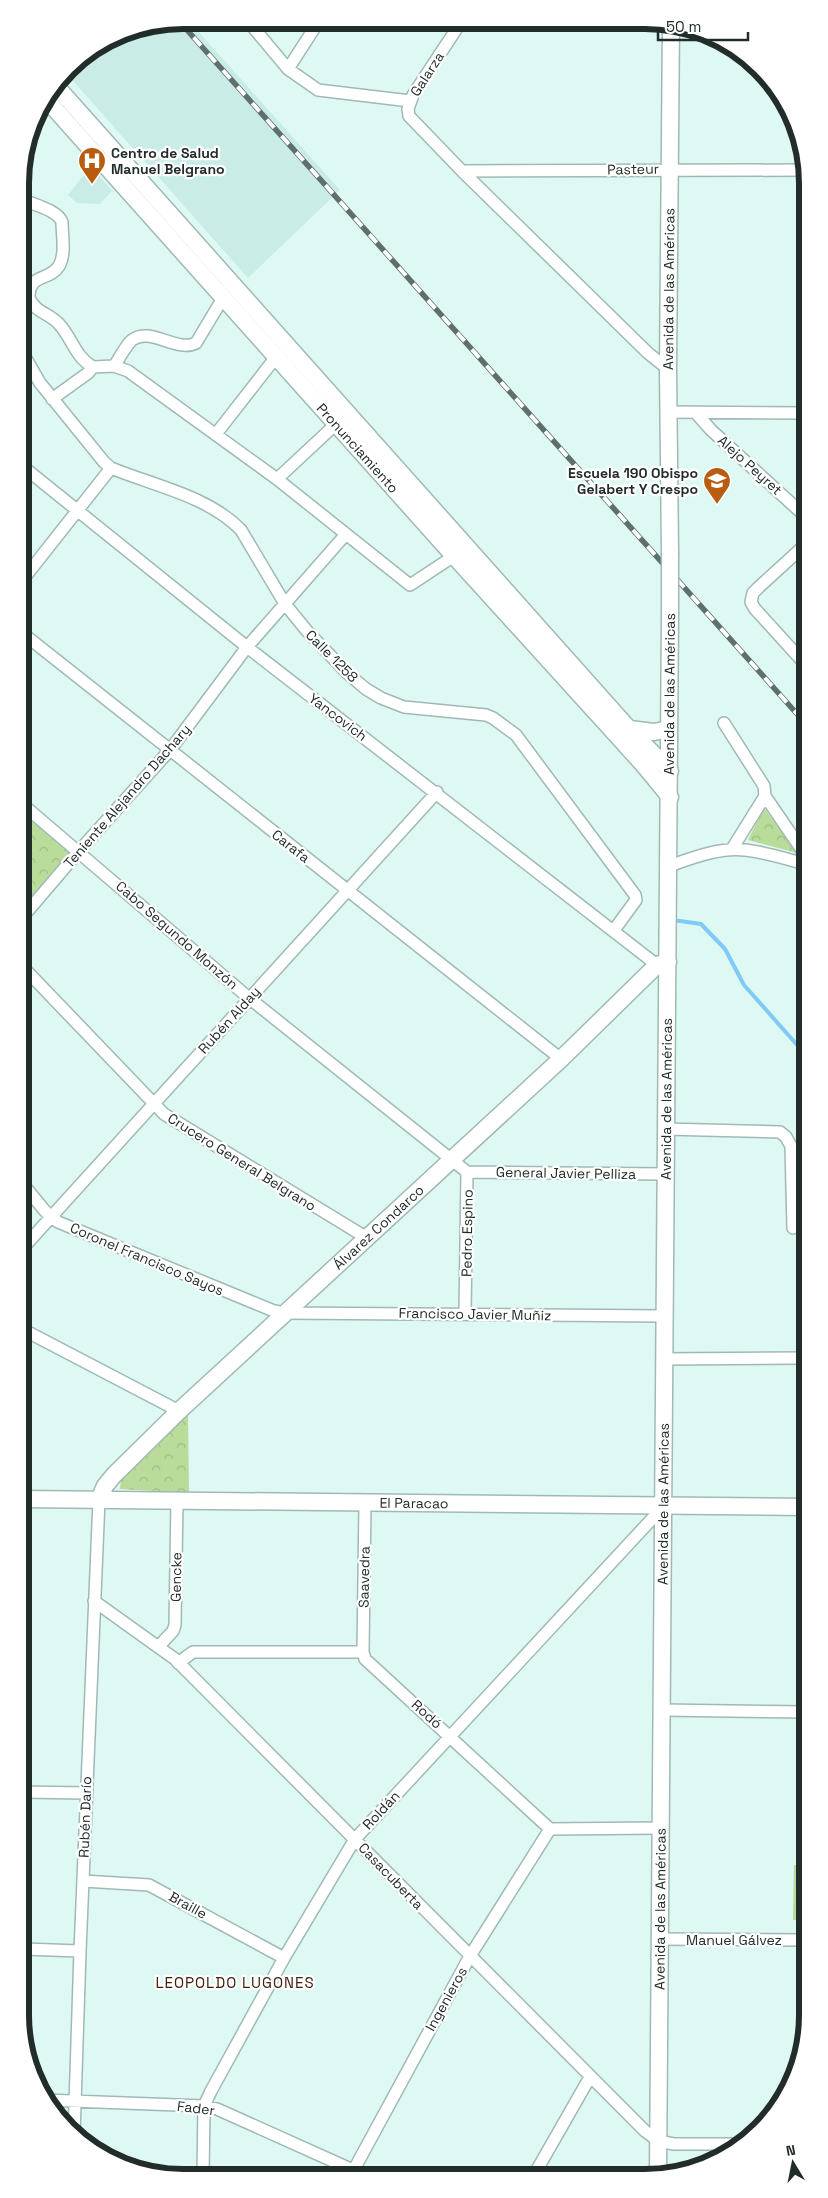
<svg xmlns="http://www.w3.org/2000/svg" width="828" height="2198" viewBox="0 0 828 2198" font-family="'Space Grotesk',sans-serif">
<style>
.built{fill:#c9ece6}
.green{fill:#b9dc9a}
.park{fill:url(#park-crowns)}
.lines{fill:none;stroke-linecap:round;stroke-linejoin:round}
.stream{stroke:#81caf6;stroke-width:4}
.street-casing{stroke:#a0b9b5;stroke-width:14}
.secondary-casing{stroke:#a0b9b5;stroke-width:19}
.street{stroke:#fff;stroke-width:11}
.secondary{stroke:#fff;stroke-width:16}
.rail-casing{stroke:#5f6f6c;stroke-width:5.5}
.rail{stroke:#fff;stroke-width:4;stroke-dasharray:11;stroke-linecap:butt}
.secondary-bridge-casing{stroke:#a0b9b5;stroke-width:19;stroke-linecap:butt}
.secondary-bridge{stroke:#fff;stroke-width:16}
.labels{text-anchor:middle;stroke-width:4.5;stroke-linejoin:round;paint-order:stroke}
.street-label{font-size:14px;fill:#222d2b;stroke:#fff}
.poi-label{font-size:14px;font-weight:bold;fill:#222d2b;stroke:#fff;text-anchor:start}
.neighbourhood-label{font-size:15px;letter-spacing:1px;fill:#40200a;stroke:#fff}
.rim{fill:none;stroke:#222d2b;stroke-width:6}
</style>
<defs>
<pattern id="park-crowns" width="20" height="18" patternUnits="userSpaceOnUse" patternTransform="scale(1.25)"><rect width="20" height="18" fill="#b9dc9a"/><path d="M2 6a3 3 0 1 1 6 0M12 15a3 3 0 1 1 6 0" fill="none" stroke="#9fbd85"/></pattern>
</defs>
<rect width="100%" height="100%" fill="#def9f4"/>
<!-- built -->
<path class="built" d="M183,20H188L340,190L248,278L66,73L75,61L121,32Z
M91,166L112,191L100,204L77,203L68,195Z"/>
<!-- green -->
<path class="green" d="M794,1865H807L808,1920H793Z"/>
<!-- park -->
<path class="park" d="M21,803L79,851L21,919Z
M764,808L797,853L748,840Z
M188,1415L189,1493L120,1489L121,1477Z"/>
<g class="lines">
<!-- stream -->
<path class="stream" d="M673,920L701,924L725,949L744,985L806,1055"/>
<defs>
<path id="street" d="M247,20L288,69L318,90L410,101
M461,22L413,95L408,109L409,116L462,171L648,353L668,369
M288,69L319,21
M462,171L805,170
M20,198C32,205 57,209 62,222C62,235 66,254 59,266C49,282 29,272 29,298C36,313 49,313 59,324C72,338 75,357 93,367
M21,350L40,383L104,462L111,468C155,486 208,496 241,530L285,604L307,631L347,673L366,689L381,698L404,707L486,715L493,718L516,735L635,895L636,900L614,930
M114,366C120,358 125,346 132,340C150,326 177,353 196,343L223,298
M52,399L88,373L93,367L114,366L128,371L277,479L337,423
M669,412L805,413
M696,413L711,430L805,516
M216,434L276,357
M21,465L247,647L657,965
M277,479L410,585L454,556
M805,545L759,587L753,593L751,602L755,609L806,665
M21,582L111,468
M21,632L561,1059
M724,723L764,786L765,796L806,856
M21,803L249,998L467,1172L465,1314
M732,849L765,796
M669,866C692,858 720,847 745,850C765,852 786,859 806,864
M21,919L79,851L170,750L247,647L346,534
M22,966L164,1114L367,1238
M665,1129L780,1132L786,1137L791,1146L793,1228
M467,1172L665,1174
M22,1183L45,1211L58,1222L274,1311L285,1313L665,1316
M22,1249L437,792
M22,1329L179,1411
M664,1359L807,1358
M365,1502L363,1652L365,1659L550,1829L660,1828
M94,1601L175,1659L645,2131L658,2141L674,2144H741
M159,1646L173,1631L175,1625L177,1501
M178,1663L193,1652H363
M662,1710L807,1712
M23,1792L86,1793
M83,1881L149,1885L284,1958
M660,1939L808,1940
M23,1949L80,1951
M45,2100L204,2106L217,2109L364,2175
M74,2135L80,1951L99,1500
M203,2175L204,2106L211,2091L284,1958L355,1839L663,1507
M351,2175L470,1956L550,1829
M534,2175L590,2077"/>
<g id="secondary">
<path d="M56,86L629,729L670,771"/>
<path id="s1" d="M46,99L454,556L642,763L670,797"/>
<path id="s2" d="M670,553L668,369L671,23"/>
<path d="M629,729L654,732L669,729"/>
<path id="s3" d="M22,1499L807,1507"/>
<path id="s4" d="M99,1500L105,1486L114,1475L179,1411L561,1059L657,965L668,962"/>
<path id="s5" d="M658,2175L670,614"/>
</g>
</defs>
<!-- street casing -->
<use href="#street" class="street-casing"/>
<!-- secondary casing -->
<use href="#secondary" class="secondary-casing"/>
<!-- street -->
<use href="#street" class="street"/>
<!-- secondary -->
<use href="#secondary" class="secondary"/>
<defs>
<path id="rail" d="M179,21L806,724"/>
</defs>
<!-- rail casing -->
<use href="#rail" class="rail-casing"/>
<!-- rail -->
<use href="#rail" class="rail"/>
<defs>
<path id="secondary-bridge" d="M670,553V614"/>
</defs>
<!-- secondary-bridge casing -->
<use href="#secondary-bridge" class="secondary-bridge-casing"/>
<!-- secondary-bridge -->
<use href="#secondary-bridge" class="secondary-bridge"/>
</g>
<!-- icons -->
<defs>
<symbol id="hospital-pin" viewBox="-11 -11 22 30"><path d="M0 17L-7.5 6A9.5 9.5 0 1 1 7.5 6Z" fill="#ba5c10" stroke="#fff"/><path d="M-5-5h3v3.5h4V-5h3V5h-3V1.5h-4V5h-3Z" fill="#fff"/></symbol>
<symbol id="school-pin" viewBox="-11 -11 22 30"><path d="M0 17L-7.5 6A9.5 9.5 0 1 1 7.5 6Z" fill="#ba5c10" stroke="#fff"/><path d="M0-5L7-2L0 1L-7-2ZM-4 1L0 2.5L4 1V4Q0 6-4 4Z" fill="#fff"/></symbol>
</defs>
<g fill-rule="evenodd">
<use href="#hospital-pin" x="76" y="145" width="32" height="43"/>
<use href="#school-pin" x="701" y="465" width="32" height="43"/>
</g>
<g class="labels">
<!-- street labels -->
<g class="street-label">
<text transform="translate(427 74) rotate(-57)" y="5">Galarza</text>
<text transform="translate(633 169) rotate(-1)" y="5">Pasteur</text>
<text dy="5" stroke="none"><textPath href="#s2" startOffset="264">Avenida de las Américas</textPath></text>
<text dy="5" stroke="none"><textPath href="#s1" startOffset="468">Pronunciamiento</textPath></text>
<text transform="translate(750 465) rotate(42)" y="5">Alejo Peyret</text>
<text transform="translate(332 656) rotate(45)" y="5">Calle 1258</text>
<text dy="5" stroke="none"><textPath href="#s5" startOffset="1481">Avenida de las Américas</textPath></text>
<text transform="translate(338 717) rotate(37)" y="5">Yancovich</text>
<text transform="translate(127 796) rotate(-49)" y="5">Teniente Alejandro Dachary</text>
<text transform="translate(291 846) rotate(38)" y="5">Carafa</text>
<text transform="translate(177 935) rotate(41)" y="5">Cabo Segundo Monzón</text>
<text transform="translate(229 1020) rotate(-48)" y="5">Rubén Alday</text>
<text dy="5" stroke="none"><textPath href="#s5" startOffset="1076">Avenida de las Américas</textPath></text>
<text transform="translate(242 1162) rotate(32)" y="5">Crucero General Belgrano</text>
<text transform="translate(566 1173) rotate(1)" y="5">General Javier Pelliza</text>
<text dy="5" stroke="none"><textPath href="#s4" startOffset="392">Álvarez Condarco</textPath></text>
<text transform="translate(467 1233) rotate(-89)" y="5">Pedro Espino</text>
<text transform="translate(147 1259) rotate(23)" y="5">Coronel Francisco Sayos</text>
<text transform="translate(475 1314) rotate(1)" y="5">Francisco Javier Muñiz</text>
<text dy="5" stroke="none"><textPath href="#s3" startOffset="392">El Paracao</textPath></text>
<text dy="5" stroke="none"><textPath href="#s5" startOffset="671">Avenida de las Américas</textPath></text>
<text transform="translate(176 1577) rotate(-89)" y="5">Gencke</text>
<text transform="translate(364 1577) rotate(-89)" y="5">Saavedra</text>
<text transform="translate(427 1714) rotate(42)" y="5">Rodó</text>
<text transform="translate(381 1810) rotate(-47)" y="5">Roldán</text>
<text transform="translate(85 1817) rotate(-88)" y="5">Rubén Darío</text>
<text transform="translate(391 1876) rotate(46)" y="5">Casacuberta</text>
<text transform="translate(188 1905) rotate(29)" y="5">Braille</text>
<text dy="5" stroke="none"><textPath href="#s5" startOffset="266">Avenida de las Américas</textPath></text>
<text x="734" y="1945">Manuel Gálvez</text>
<text transform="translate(446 1999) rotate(-61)" y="5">Ingenieros</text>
<text transform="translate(196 2108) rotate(7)" y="5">Fader</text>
</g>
<!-- poi labels -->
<g class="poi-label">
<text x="111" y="158">Centro de Salud<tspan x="111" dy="16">Manuel Belgrano</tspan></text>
<text x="698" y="478" text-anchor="end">Escuela 190 Obispo<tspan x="698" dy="16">Gelabert Y Crespo</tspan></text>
</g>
<!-- neighbourhood labels -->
<g class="neighbourhood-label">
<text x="235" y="1988">LEOPOLDO LUGONES</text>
</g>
</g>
<!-- crop -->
<path d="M0 0H828V2198H0ZM183 29H645A154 154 0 0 1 799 183V2015A154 154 0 0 1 645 2169H183A154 154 0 0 1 29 2015V183A154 154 0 0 1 183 29Z" fill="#fff" fill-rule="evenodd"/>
<path class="rim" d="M183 29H645A154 154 0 0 1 799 183V2015A154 154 0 0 1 645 2169H183A154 154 0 0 1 29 2015V183A154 154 0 0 1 183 29Z"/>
<!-- north arrow -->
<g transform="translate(793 2163) rotate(350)" stroke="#ffffff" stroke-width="4" paint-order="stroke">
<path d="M0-4L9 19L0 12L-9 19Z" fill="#222d2b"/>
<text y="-8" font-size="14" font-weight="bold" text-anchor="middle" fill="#222d2b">N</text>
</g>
<!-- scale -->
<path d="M658 32v8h90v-8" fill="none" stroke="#222d2b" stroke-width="2.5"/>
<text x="666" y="32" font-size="15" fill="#222d2b" stroke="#ffffff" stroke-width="4" paint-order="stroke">50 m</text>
</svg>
